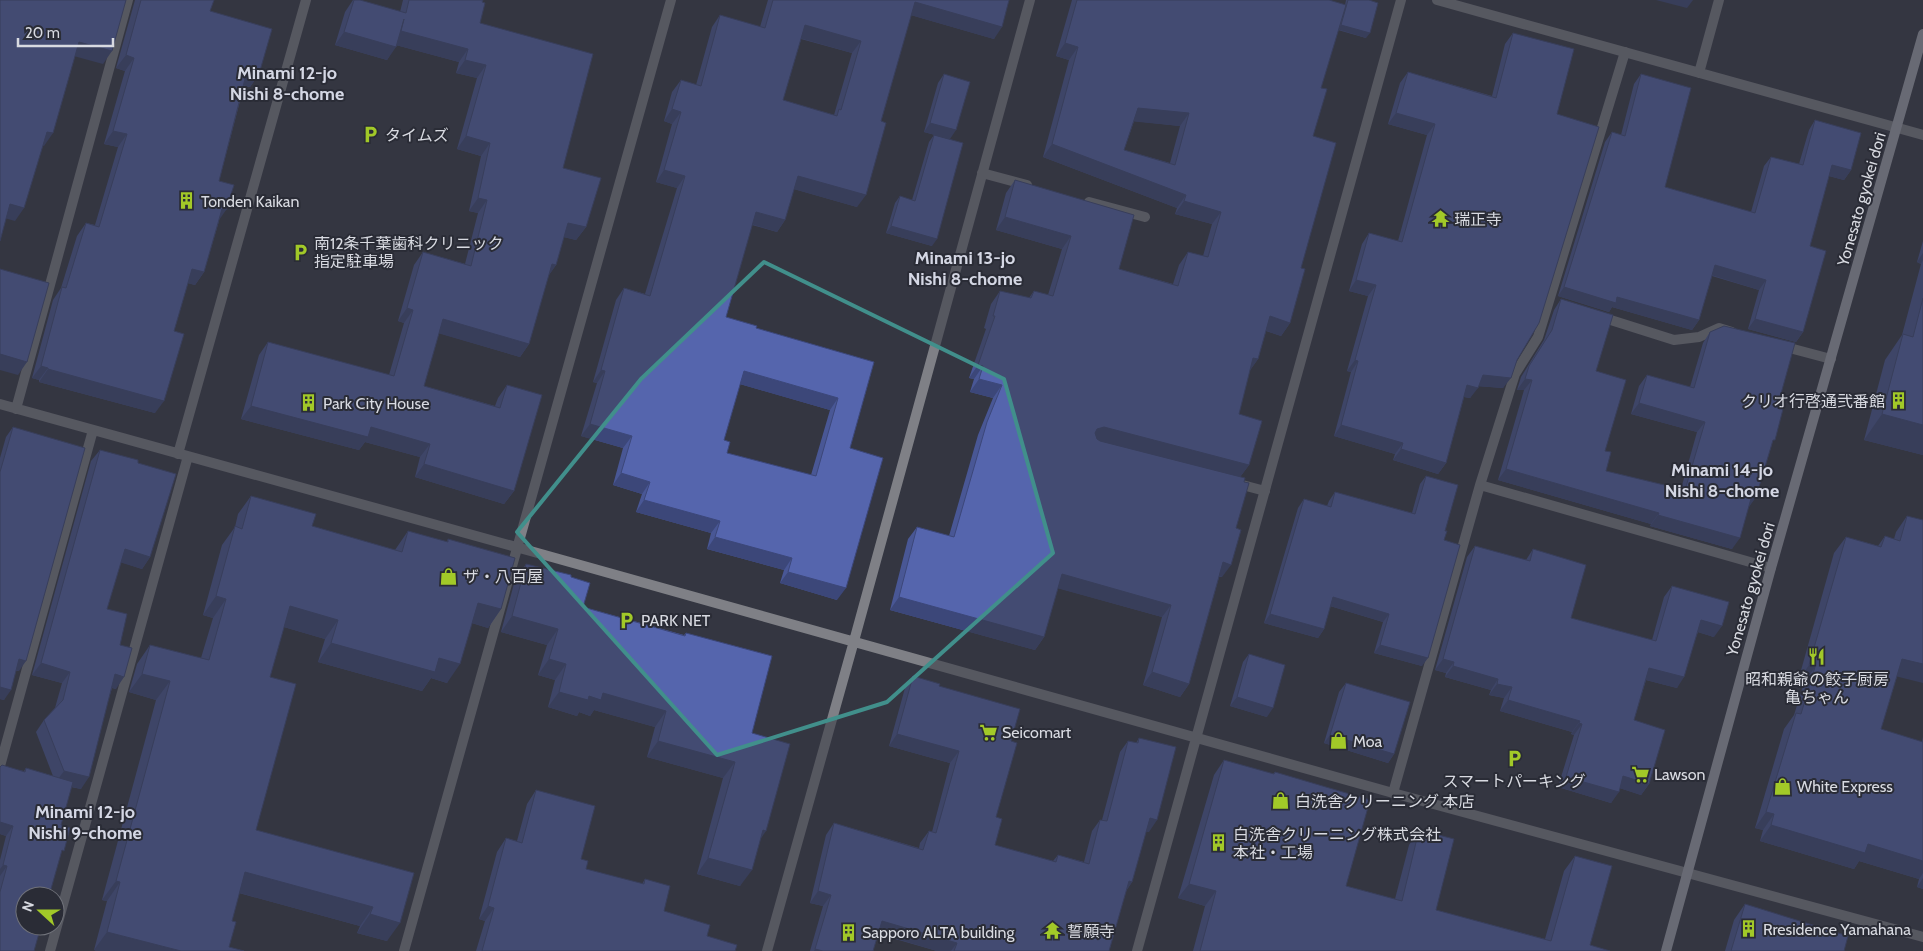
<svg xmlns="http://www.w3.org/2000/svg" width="1923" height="951" viewBox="0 0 1923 951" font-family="Cabin,'Noto Sans JP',sans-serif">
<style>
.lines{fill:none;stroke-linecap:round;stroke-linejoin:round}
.lane{stroke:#7f8086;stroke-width:10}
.street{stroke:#7f8086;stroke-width:10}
.secondary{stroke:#a7a9b2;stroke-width:10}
.wall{fill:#495795;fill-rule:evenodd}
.shaded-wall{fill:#3c4779}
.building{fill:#5565ad;stroke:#3c4779;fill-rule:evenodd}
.marked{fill:none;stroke:#418f8b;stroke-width:4;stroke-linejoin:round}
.labels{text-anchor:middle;stroke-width:4;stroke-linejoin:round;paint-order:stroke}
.poi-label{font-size:16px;fill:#d8dae1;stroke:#2a2c36;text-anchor:start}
.street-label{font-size:16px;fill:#d8dae1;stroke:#2a2c36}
.neighbourhood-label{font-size:18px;font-weight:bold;fill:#d4d7e4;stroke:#2a2c36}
</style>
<rect width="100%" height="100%" fill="#343641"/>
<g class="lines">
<!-- lane -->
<path class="lane" d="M1598,316L1674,340L1699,337L1719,328L1732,332
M1782,346L1831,359
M1235,483L1265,491
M1480,485L1771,568
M1393,793L1480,485L1515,374L1538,337L1625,52"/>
<!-- street -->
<path class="street" d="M1437,0L1923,135
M1699,73L1719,0
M982,173L1027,185
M1089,202L1145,217
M0,404L534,552L1393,793L1923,937
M16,409L128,0
M178,454L306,0
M0,766L93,430
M50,951L188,456
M404,951L671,0
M767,951L854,641L1030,0
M1137,951L1401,0"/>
<!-- secondary -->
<path class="secondary" d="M1666,951L1771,568L1923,34"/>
</g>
<!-- wall -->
<path class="wall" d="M135,0H214L210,11L259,74L250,87L244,86L219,181V221L204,272L195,285L188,283L174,331L155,413L39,382V380L32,378L53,300L61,288L77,236L86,223L95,225L118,147L104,144L125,71L116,68Z
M353,0H360L400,12L403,0H483L480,23L563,168L586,227L576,240L564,237L556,265L548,276L529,344L520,357L439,333L424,386L495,406L498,398L507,385L514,491L504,504L415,477L420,457L365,442L359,450L241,419L259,355L268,342L389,375L404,323L398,321L414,265L423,252L465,264L478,213L469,211L481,156L457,149L477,78L456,73L459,62L396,45L387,60L335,45L345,12Z
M768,0H1009L994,39L911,15L857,207L794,189L785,220L777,232L752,225L726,317L756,328L874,362L850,448L837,600L780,583L784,570L707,549L711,533L636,512L642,494L613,485L623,448L581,436L597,383L593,382L616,300L624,288L645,294L677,188L656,182L672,124L664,121L672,92L681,80L696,85L712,27L720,15L760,27ZM801,39L852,53L834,115L783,100ZM740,384L830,410L811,475L727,453L724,440Z
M1072,0H1329L1345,5L1346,0H1369L1366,38L1338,30L1321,88L1313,136L1301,268L1290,323L1281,336L1266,331L1258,359L1250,370L1239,414L1249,465L1240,477L1222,577H1219L1189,684L1180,697L1143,685L1162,617L1058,588L1044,637L1035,650L890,610L908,539L917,527L949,536L978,435L993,398L970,392L974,379L969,378L986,329L984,328L991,304L1000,291L1029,298L1034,291L1048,295L1062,249L996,230L1006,193L1015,180L1119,269L1173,284L1179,265L1188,252L1203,256L1212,224L1175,214L1177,208L1043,157L1069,60L1056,56ZM1134,121L1180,126L1170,163L1124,150Z
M1513,33L1557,114L1517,360L1503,388L1478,386L1470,398L1464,397L1446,463L1438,474L1393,460L1395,454L1334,436L1351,372L1347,371L1368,296L1349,291L1362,244L1369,233L1398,241L1427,135L1388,124L1400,83L1408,72L1492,96L1505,44Z
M944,74L950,139L924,132L938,83Z
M1641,74L1665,187L1751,212L1764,166L1771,157L1799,164L1809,130L1815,120L1851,170L1844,180L1829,176L1810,246L1803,332L1796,342L1748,329L1759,290L1712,276L1699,320L1692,330L1612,307L1609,312L1558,296L1605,142L1612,132L1621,135L1634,84Z
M934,135L932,246L886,233L895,203L900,196L912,200L929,142Z
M1923,241V455L1864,440L1885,360L1902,335L1921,264L1917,262Z
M1561,299L1596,371L1605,451L1606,471L1681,489L1697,432L1631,414L1639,386L1647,375L1690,387L1703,343L1710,332L1777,408L1772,444L1756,497L1748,507L1732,549L1650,526L1651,524L1498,480L1524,390H1517L1521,377L1544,340L1554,310Z
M13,427L19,671H16L4,700L0,699V458L6,437Z
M100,450L138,463L150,557L142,569L121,562L107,609L120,645L116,689L112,688L81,789L71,787L61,825L60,857L0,951V860L6,836L0,834V767L24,771L26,768L53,776L36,732L44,720L55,708L62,683L32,675L91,461Z
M1426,476L1445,531L1444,540L1422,666L1374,653L1383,622L1330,606L1324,629L1318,638L1264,623L1298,508L1304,499L1327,506L1329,501L1335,492L1412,513L1420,484Z
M251,496L312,526L395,550L408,531L447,542L448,539L501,609L488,628L472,623L447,683L431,678L422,691L318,662L325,639L284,627L270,677L256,830L414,873L387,941L357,933L360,926L239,893L232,921L229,947L244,951H97L94,950L107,901L102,900L156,700L129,692L137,664L150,645L201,658L213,618L203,615L222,545L235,527L238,514Z
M1907,516L1897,676L1881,729L1922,742L1923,737V889L1917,887L1919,879L1859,861L1854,869L1760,841L1763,830L1755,828L1784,729L1794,715L1804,683L1798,681L1834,553L1846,537L1878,546L1885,536L1894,539L1896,532Z
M1475,546L1526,560L1533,549L1571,618L1652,640L1664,597L1672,586L1714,637L1698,632L1677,688L1646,680L1634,720L1649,784L1641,795L1620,788L1611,803L1558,787L1574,735L1571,734L1572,732L1500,711L1504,698L1489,695L1491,690L1445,677L1446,673L1435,670L1467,557Z
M526,564L571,577L583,607L684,635L686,633L752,733L760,840L740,886L697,874L723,778L647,757L655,727L594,710L590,716L579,712L577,716L548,707L555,680L538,675L547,645L501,632L515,580Z
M1249,654L1267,717L1230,706L1243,662Z
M913,676L939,686L1011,741L996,817L995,845L1053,861L1058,855L1084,862L1092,831L1100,820H1102L1120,752L1128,741L1136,743L1139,738L1149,832L1146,831L1132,882L1126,891L1109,951H937L878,934L873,951H810L823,906L810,903L826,835L834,823L919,848L920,843L929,831L932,832L950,763L889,746L905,688Z
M1346,683L1394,754L1388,763L1324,743L1339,692Z
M1224,760L1273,774L1275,772L1346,886L1395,899L1409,845L1419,830L1436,910L1545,939L1564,871L1575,856L1590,945L1610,951H1193L1205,906L1178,898L1214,775Z
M536,790L581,859L586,869L642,884L645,879L664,911L735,951H476L485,921L479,919L497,852L506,838L517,841L527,804Z
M1745,904L1844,951H1725L1734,920Z"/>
<!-- shaded-wall -->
<path class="shaded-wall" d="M1656,0H1693L1687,8Z
M915,2L1002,27L994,39L907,14Z
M805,25L861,41L852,53L796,37Z
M1341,25L1370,33L1366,38L1337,29Z
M401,31L468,49L459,62L392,44Z
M344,32L396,47L387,60L335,45Z
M79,42L112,51L103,64L70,55Z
M1065,43L1078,47L1069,60L1056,56Z
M126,55L134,58L125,71L116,68Z
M465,60L486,65L477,78L456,73Z
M247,71L259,74L250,87L238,84Z
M1138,108L1189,113L1180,126L1129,121Z
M672,109L681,112L672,124L664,121Z
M1396,113L1435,124L1427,135L1388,124Z
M930,123L956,130L950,139L924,132Z
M113,131L127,134L118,147L104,144Z
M47,132L53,133L44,146L37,144Z
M466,136L490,143L481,156L457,149Z
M1052,144L1186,195L1177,208L1043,157Z
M1832,165L1851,170L1844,180L1825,175Z
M664,170L685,176L677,188L656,182Z
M798,176L866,195L857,207L790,188Z
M478,198L487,200L478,213L469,211Z
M1184,201L1221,212L1212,224L1175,214Z
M10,204L24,208L15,221L1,217Z
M222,209L226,210L217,223Z
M756,212L785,220L777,232L748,223Z
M1005,217L1071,236L1062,249L996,230Z
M568,223L586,227L576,240L559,236Z
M891,226L937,239L932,246L886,233Z
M1923,253V260L1921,264L1917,262Z
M552,264L556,265L547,278Z
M1715,265L1766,280L1759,290L1708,274Z
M192,269L204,272L195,285L183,282Z
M1356,280L1376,285L1368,296L1349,291Z
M1564,287L1617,297L1699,320L1692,330L1612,307L1609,312L1558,296Z
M407,308L413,310L404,323L398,321Z
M1270,316L1290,323L1281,336L1261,329Z
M443,319L529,344L520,357L434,332Z
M1755,319L1803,332L1796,342L1748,329Z
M0,354L27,362L18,375L0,370Z
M1253,358L1258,359L1249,372Z
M1355,360L1358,361L1351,372L1347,371Z
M978,365L983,366L974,379L969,378Z
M41,366L48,368L39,380L32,378Z
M48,369L164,401L155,413L39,382Z
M601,370L605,371L597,383L593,382Z
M744,371L838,398L830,410L736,383Z
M1483,375L1511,378L1503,388L1475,386Z
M979,379L1002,385L993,398L970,392Z
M1525,379L1532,380L1524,390H1517Z
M1467,385L1478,388L1470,398L1459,396Z
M1639,403L1705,422L1697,432L1631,414Z
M251,406L371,427L430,444L420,457L365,442L359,450L241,419Z
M1882,414L1923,425V455L1864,440Z
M590,424L632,436L623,448L581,436Z
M1341,425L1403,443L1395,454L1334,436Z
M1104,427L1249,465L1240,477L1088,442L1097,429Z
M1401,449L1446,463L1438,474L1393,460Z
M424,464L514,491L504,504L415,477Z
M1506,469L1659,513L1651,524L1498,480Z
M621,473L650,482L642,494L613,485Z
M1752,495L1756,497L1749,507L1744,506Z
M644,500L720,521L711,533L636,512Z
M1658,515L1740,538L1732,549L1650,526Z
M715,537L792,558L784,570L707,549Z
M125,549L150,557L142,569L116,561Z
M1223,562L1231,565L1222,577L1214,575Z
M788,572L846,588L837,600L780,583Z
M1062,574L1171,605L1162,617L1053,587Z
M216,596L226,599L213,618L203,615Z
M899,597L1044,637L1035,650L890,610Z
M1333,597L1389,614L1383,622L1327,605Z
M478,603L501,609L488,628L465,621Z
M290,606L338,620L325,639L277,625Z
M1270,614L1324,629L1318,638L1264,623Z
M512,616L558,629L547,645L501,632Z
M1701,620L1722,626L1714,637L1694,631Z
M331,643L439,658L460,664L447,683L431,678L422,691L318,662Z
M1380,645L1428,658L1422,666L1374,653Z
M19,659L26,661L19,671L12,670Z
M549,659L566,664L555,680L538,675Z
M1443,659L1454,662L1446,673L1435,670Z
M1902,659L1923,664V683L1891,675Z
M41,663L70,672L62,683L32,675Z
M1809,665L1815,667L1804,683L1798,681Z
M1453,666L1498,679L1491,690L1445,677Z
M1649,668L1684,677L1677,688L1642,679Z
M1152,672L1189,684L1180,697L1143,685Z
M115,674L124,677L116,689L107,686Z
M142,674L170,681L156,700L129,692Z
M1497,684L1512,687L1504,698L1489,695Z
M0,687L11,690L4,700L0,699Z
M559,692L603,693L666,711L655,727L594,710L590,716L579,712L577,716L548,707Z
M1237,697L1273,708L1267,717L1230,706Z
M1508,700L1580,721L1572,732L1500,711Z
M1579,723L1582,724L1574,735L1571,734Z
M897,734L959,751L950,763L889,746Z
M1330,735L1394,754L1388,763L1324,743Z
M658,741L735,762L723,778L647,757Z
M64,771L89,777L81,789L55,783Z
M1623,776L1649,784L1641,795L1616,787Z
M1566,777L1619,792L1611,803L1558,787Z
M1766,812L1774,814L1763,830L1755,828Z
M1150,818L1157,820L1149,832L1141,830Z
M0,822L13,826L6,836L0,834Z
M1771,825L1868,844L1923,861V873L1919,879L1859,861L1854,869L1760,841Z
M763,830L766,831L755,847Z
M708,858L752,870L740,886L697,874Z
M3,865L7,866L0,876V869Z
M245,872L373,907L360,926L232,891Z
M1923,878V889L1917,887Z
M116,881L120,882L107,901L102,900Z
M1129,881L1132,882L1124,894Z
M1189,884L1216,891L1205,906L1178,898Z
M818,891L831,895L823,906L810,903Z
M488,906L494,908L485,921L479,919Z
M370,914L400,923L387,941L357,933Z
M882,921L957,943L951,951H937L874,932Z
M107,932L181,951H97L94,950Z
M815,949L823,951H814Z"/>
<!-- building -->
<path class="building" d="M0,0H126L112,51L79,42L53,133L47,132L24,208L10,204L0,241Z
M141,0H214L210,11L272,29L259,74L247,71L219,181L234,185L226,210L222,209L204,272L192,269L174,331L184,334L164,401L48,369V368L41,366L62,287L66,288L86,223L99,227L127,134L113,131L134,58L126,55Z
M354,0H360L406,13L409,0H483L482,2L485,3L480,23L593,54L563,168L601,178L586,227L568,223L556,265L552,264L529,344L443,319L424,386L500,408L507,385L542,395L514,491L424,464L430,444L371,427L368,437L251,406L268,342L394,376L413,310L407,308L423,252L471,266L487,200L478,198L490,143L466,136L486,65L465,60L468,49L401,31L404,19L396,47L344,32Z
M773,0H1009L1002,27L915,2L881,121L886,123L866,195L798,176L785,220L756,212L726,317L757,326L756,328L874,362L850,448L883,458L846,588L788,572L792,558L715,537L720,521L644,500L650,482L621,473L632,436L590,424L605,371L601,370L624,288L650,296L685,176L664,170L681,112L672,109L681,80L701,86L720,15L765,28ZM805,25L861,41L841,110L839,109L837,116L783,100ZM744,371L838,398L816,476L727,453L730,442L724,440Z
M1077,0H1329L1346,5L1321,88L1327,89L1313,136L1336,143L1301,268L1305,269L1290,323L1270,316L1258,359L1253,358L1239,414L1262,421L1249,465L1104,427L1097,429L1095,433L1097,439L1100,441L1245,478L1244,482L1249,483L1236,528L1241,530L1231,565L1223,562L1189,684L1152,672L1171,605L1062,574L1044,637L899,597L917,527L954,537L987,422L1002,385L979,379L983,366L978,365L995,316H993L1000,291L1031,298L1034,291L1053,296L1071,236L1005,217L1015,180L1134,215L1119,269L1178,286L1188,252L1208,257L1221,212L1184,201L1186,195L1052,144L1078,47L1065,43ZM1138,108L1189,113L1175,165L1124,150Z
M1348,0H1369L1378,3L1370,33L1341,25Z
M1513,33L1574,49L1557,114L1599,127L1539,323L1517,360L1511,378L1483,375L1478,388L1467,385L1446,463L1401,449L1403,443L1341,425L1358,361L1355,360L1376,285L1356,280L1369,233L1402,242L1435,124L1396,113L1408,72L1496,98Z
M944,74L970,82L956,130L930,123Z
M1641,74L1691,88L1665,187L1755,213L1771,157L1803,165L1815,120L1861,133L1851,170L1832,165L1810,246L1826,251L1803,332L1755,319L1766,280L1715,265L1699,320L1617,297L1616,303L1564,287L1612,132L1625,136Z
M934,135L963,143L937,239L891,226L900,196L915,201Z
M0,269L49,283L27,362L0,354Z
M1923,298V425L1882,414L1903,334L1913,337Z
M1561,299L1613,315L1596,371L1626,380L1605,451L1611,452L1606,471L1685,490L1705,422L1639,403L1647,375L1694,388L1710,332L1724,326L1795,343L1777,408L1783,409L1775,440H1773L1756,497L1752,495L1740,538L1658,515L1659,513L1506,469L1532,380L1525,379L1529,366L1552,330Z
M13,427L85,448L26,661L19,659L11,690L0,687V472Z
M100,450L138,460V463L176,474L150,557L125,549L107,609L127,614L120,645L132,648L124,677L115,674L89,777L64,771L44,720L63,700L70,672L41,663Z
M1426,476L1458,485L1445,531H1447L1444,540L1460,545L1428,658L1380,645L1389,614L1333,597L1324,629L1270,614L1304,499L1331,507L1335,492L1415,514Z
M251,496L316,514L312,526L402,552L408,531L448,542V539L515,558L501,609L478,603L460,664L439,658L435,672L331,643L338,620L290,606L270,677L296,684L256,830L414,873L400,923L370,914L373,907L245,872L232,921L236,922L229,947L244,951H181L107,932L120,882L116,881L170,681L142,674L150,645L209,660L226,599L216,596L235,526L242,529Z
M1907,516L1923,520V664L1902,659L1881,729L1923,742V861L1868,844L1865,853L1771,825L1774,814L1766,812L1796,713L1801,714L1815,667L1809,665L1846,537L1881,547L1885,536L1900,541Z
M1475,546L1530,561L1533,549L1586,565L1571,618L1656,641L1672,586L1729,602L1722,626L1701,620L1684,677L1649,668L1634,720L1665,730L1649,784L1623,776L1619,792L1566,777L1582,724L1579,723L1580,721L1508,700L1512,687L1497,684L1498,679L1453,666L1454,662L1443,659Z
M526,564L571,575V577L590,583L583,607L685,636L686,633L772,656L752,733L790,744L766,831L763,830L752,870L708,858L735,762L658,741L666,711L603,693L601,700L589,696L588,700L559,692L566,664L549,659L558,629L512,616Z
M1249,654L1285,665L1273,708L1237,697Z
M913,676L940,684L939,686L1020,709L1011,741L1017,743L996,817L1002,819L995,845L1056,862L1058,855L1089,864L1100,820L1107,821L1128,741L1138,743L1139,738L1176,747L1157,820L1150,818L1132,882L1129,881L1109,951H954L957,943L882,921L873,951H823L815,949L831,895L818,891L834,823L923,850L929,831L936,833L959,751L897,734Z
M1346,683L1410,702L1394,754L1330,735Z
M1224,760L1274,774L1275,772L1370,800L1346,886L1402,901L1419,830L1454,839L1436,910L1551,941L1575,856L1612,866L1590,945L1610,951H1200L1216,891L1189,884Z
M2,765L25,772L26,768L73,782L61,825L70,828L64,851L62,850L49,896H25V926H41L34,951H0V892L7,866L3,865L13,826L0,822V767Z
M536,790L595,806L581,859L588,861L586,869L644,884L645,879L670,886L664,911L710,925L707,936L737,945L735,951H482L494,908L488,906L506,838L522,843Z
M1745,904L1848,936L1844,951H1731Z"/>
<!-- marked area -->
<path d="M0 0H1923V951H0ZM764,262L1004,379L1053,553L887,702L717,755L517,532L641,379Z" fill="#343641" fill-opacity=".55" fill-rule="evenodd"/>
<path class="marked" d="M764,262L1004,379L1053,553L887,702L717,755L517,532L641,379Z"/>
<!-- icons -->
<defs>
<symbol id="parking-bare" viewBox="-9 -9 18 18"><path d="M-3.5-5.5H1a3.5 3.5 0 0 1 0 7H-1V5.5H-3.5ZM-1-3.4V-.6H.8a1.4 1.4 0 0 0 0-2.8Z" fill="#a2c928" stroke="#2a2c36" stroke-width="2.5" paint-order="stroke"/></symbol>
<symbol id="building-bare" viewBox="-9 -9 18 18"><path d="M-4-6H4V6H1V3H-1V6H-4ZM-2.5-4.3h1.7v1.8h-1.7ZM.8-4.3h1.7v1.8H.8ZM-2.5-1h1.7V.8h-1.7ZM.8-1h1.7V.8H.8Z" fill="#a2c928" stroke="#2a2c36" stroke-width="2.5" paint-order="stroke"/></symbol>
<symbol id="temple-bare" viewBox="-9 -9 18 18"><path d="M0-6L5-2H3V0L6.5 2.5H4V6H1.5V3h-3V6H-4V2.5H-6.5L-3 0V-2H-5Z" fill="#a2c928" stroke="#2a2c36" stroke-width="2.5" paint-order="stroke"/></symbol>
<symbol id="shop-bare" viewBox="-9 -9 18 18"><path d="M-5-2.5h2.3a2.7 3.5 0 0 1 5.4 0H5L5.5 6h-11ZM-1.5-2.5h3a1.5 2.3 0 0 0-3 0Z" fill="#a2c928" stroke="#2a2c36" stroke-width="2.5" paint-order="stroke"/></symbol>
<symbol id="restaurant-bare" viewBox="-9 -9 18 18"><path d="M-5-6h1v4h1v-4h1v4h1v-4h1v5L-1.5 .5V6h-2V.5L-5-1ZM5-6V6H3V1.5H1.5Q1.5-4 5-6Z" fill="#a2c928" stroke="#2a2c36" stroke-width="2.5" paint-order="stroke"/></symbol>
<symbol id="supermarket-bare" viewBox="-9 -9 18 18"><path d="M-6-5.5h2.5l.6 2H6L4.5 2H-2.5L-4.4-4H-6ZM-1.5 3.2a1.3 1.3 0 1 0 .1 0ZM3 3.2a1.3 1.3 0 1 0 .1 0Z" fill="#a2c928" stroke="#2a2c36" stroke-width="2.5" paint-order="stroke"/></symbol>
</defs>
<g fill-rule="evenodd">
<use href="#parking-bare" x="358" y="122" width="25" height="25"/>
<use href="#building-bare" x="174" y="188" width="25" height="25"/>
<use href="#temple-bare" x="1428" y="206" width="25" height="25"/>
<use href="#parking-bare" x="288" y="240" width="25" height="25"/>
<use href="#building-bare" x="1886" y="388" width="25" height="25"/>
<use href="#building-bare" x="296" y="390" width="25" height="25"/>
<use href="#shop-bare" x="436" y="564" width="25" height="25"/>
<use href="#parking-bare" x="614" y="608" width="25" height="25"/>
<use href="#restaurant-bare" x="1804" y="644" width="25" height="25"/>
<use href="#supermarket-bare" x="976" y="720" width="25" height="25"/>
<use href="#shop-bare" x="1326" y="728" width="25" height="25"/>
<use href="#parking-bare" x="1502" y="746" width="25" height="25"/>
<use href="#supermarket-bare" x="1628" y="762" width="25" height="25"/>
<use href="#shop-bare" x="1770" y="774" width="25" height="25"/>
<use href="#shop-bare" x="1268" y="788" width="25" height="25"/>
<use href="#building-bare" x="1206" y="830" width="25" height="25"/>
<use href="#building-bare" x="1736" y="916" width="25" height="25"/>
<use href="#temple-bare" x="1040" y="918" width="25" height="25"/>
<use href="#building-bare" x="836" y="920" width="25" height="25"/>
</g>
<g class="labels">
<!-- poi labels -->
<g class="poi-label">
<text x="385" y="141">タイムズ</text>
<text x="201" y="207">Tonden Kaikan</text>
<text x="1454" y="225">瑞正寺</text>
<text x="314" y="249">南12条千葉歯科クリニック<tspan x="314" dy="18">指定駐車場</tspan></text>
<text x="1885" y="407" text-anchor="end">クリオ行啓通弐番館</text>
<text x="323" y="409">Park City House</text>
<text x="463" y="582">ザ・八百屋</text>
<text x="641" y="626">PARK NET</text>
<text x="1817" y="685" text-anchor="middle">昭和親爺の餃子厨房<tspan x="1817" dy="18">亀ちゃん</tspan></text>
<text x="1002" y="738">Seicomart</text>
<text x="1353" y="747">Moa</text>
<text x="1654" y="780">Lawson</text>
<text x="1514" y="787" text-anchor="middle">スマートパーキング</text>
<text x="1797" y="792">White Express</text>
<text x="1295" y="807">白洗舎クリーニング 本店</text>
<text x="1233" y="840">白洗舎クリーニング株式会社<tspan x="1233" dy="18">本社・工場</tspan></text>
<text x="1763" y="935">Rresidence Yamahana</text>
<text x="1067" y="937">誓願寺</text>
<text x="862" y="938">Sapporo ALTA building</text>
</g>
<!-- street labels -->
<g class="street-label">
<text transform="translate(1861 199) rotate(-74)" y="6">Yonesato gyokei dori</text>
<text transform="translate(1750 589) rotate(-74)" y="6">Yonesato gyokei dori</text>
</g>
<!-- neighbourhood labels -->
<g class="neighbourhood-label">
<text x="287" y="79">Minami 12-jo<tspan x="287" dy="21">Nishi 8-chome</tspan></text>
<text x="965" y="264">Minami 13-jo<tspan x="965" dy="21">Nishi 8-chome</tspan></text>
<text x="1722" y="476">Minami 14-jo<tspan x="1722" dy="21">Nishi 8-chome</tspan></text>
<text x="85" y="818">Minami 12-jo<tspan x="85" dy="21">Nishi 9-chome</tspan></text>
</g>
</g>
<!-- north arrow -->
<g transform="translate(40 911) rotate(291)"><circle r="24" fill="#2a2c36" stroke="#70727a"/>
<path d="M0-4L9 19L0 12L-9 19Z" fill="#a2c928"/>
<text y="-8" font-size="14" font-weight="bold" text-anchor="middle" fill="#d8dae1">N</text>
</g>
<!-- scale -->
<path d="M18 38v8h95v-8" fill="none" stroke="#d8dae1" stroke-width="2.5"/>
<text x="25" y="38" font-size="15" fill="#d8dae1" stroke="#2a2c36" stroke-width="4" paint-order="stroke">20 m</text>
</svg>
